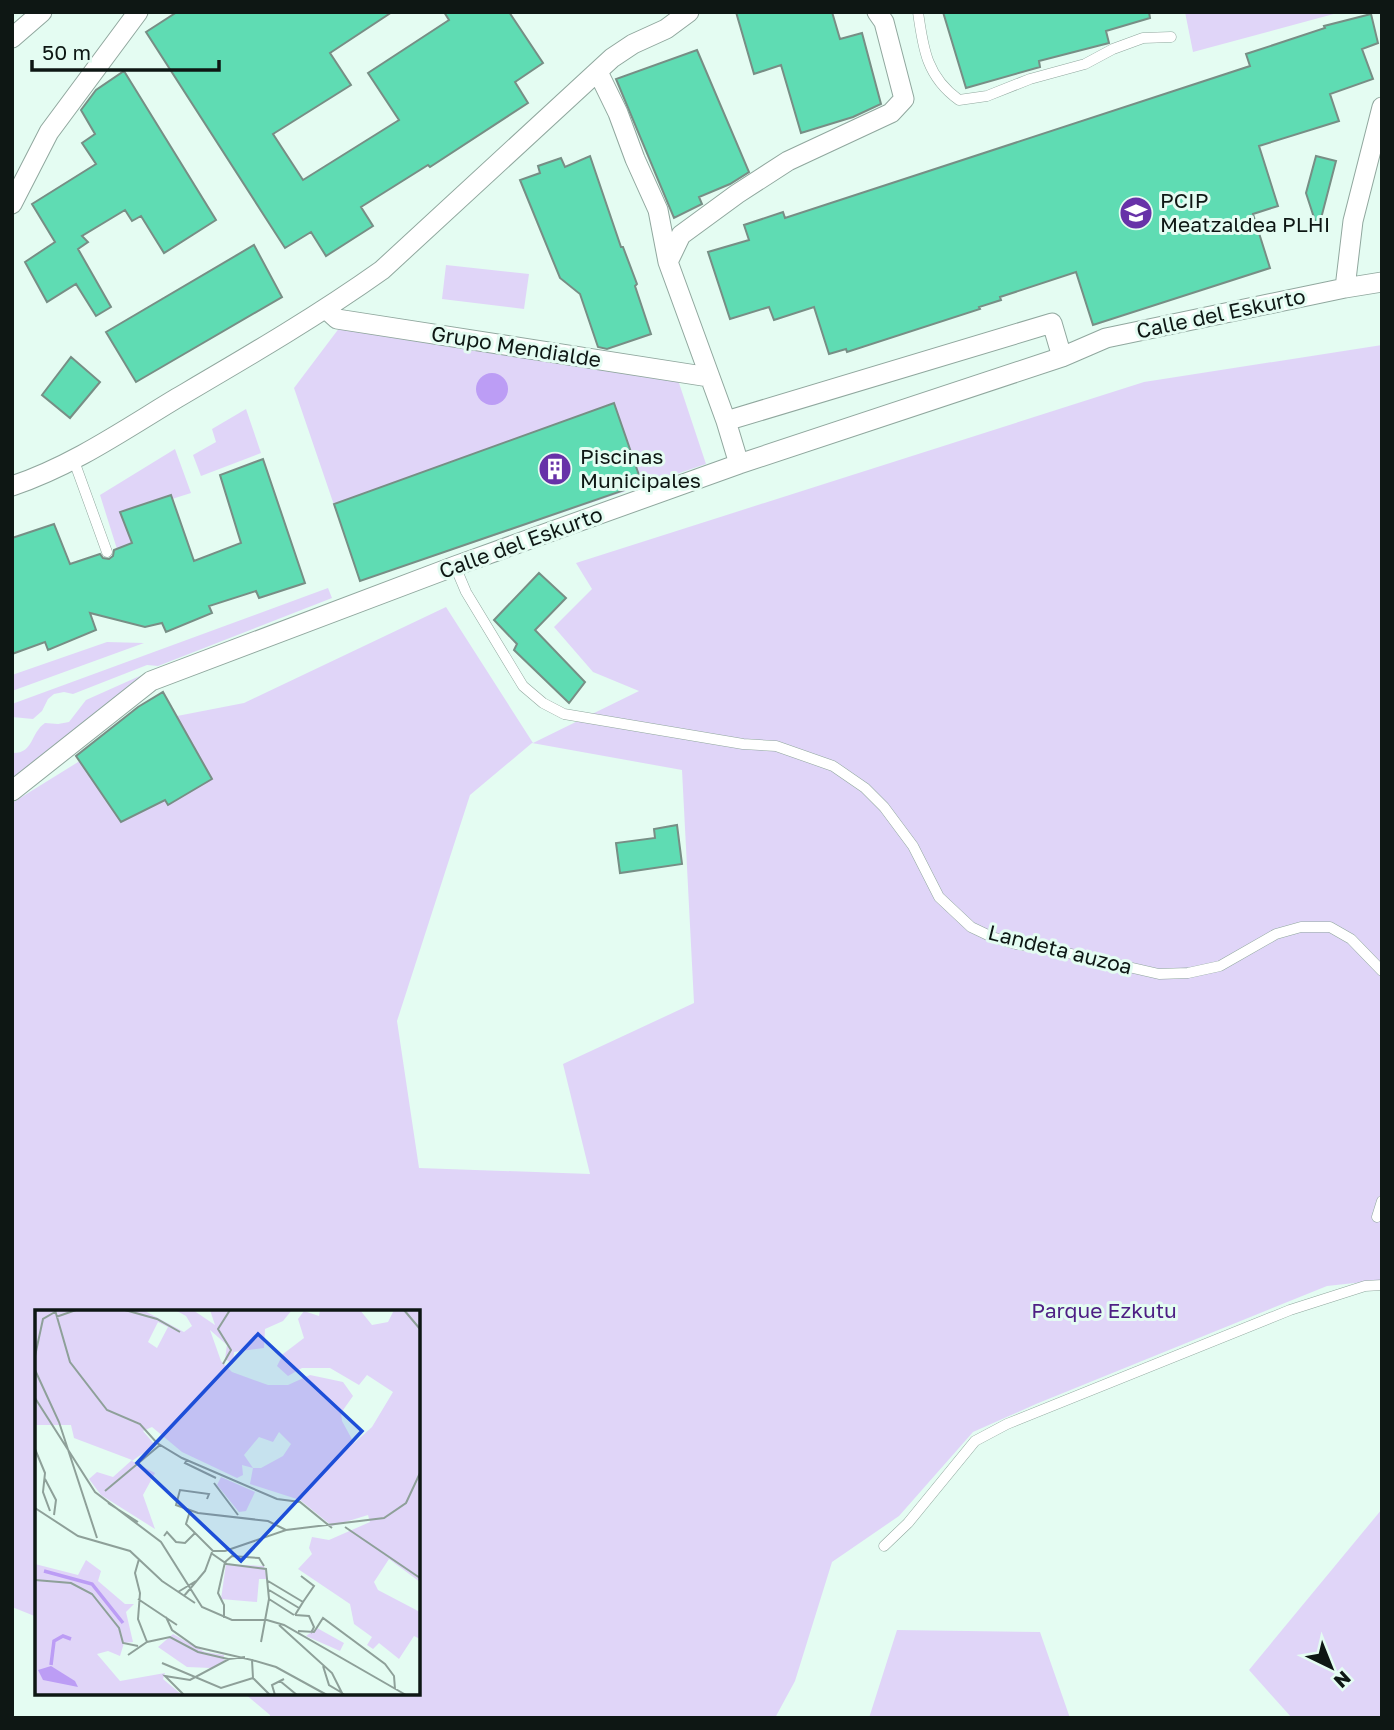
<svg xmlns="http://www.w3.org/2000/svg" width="1394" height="1730" viewBox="0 0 1394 1730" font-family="'Golos Text',sans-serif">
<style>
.green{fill:#e0d5f8;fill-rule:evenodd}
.water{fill:#bc9df5}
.building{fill:#5fdcb3;stroke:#778e85;stroke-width:2}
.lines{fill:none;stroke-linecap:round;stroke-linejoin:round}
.lane-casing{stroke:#90a79e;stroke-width:11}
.street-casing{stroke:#90a79e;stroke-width:21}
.lane{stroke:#fff;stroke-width:10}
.street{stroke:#fff;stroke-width:19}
.labels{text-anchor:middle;stroke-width:6;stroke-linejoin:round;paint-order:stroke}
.poi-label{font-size:21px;fill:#0e1714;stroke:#e4fcf2;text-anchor:start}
.street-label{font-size:21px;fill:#0e1714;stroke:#e4fcf2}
.park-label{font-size:21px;fill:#4e2085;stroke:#e4fcf2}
.inset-river{fill:none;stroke:#bc9df5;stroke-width:3.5}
.inset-road{fill:none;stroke:#8ea099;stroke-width:2}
.view{fill:#1d4ed8;fill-opacity:0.15;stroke:#1d4ed8;stroke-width:3.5}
.inset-edge{fill:none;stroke:#0e1714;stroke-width:3.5}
</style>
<rect width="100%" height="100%" fill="#e4fcf2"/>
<!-- green -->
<path class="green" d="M1185,12H1341L1193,52Z
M446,265L529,274L524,309L442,299Z
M340,327L678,380L706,464L360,581L294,388Z
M1382,345V1280L1327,1286L1036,1404L973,1432L899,1516L832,1562L795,1681L775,1718H270V1715L244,1693H418V1312H37V1617L12,1607V803L141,723L244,703L446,607L533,743L639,691L593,672L554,627L592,589L576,563L1144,382ZM532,743L682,770L694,1003L563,1064L590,1174L419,1168L397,1021L470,795Z
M246,409L261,453L201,476L193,455L216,442L212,429Z
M175,449L191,493L172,499L170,495L120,512L151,594L123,547L117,549L100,495Z
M328,588L332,598L158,666L147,665L73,694L64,692L54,694L48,699L42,711L33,719L12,717V704Z
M107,642L144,643L12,691V675Z
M142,675L12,782V753C34,754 30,733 45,723L58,724L69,722L86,700Z
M1382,1509V1718H1292L1249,1670Z
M897,1630L1040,1632L1070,1718H869Z"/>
<!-- water -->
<path class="water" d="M476 389a16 16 0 1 1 32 0a16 16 0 1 1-32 0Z"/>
<!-- building -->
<path class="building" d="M177,12H392L330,53L351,85L273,134L303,180L399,120L368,73L449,20L444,12H509L543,63L515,82L528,103L430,167L428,165L361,207L373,226L326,256L311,232L285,248L146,32Z
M736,12H832L840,39L862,33L881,104L853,117L801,133L781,65L754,74Z
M943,12H1149L1150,18L1106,31L1109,43L1039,61L1040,67L966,88Z
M1371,14L1378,43L1362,49L1373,79L1330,94L1339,121L1259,146L1278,206L1253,214L1270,268L1093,325L1076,272L1000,297L1001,300L979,307L980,309L847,352L846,349L829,354L814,307L774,320L769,307L730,319L708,252L749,240L744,225L783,212L785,218L1250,66L1246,54L1325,28L1324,26Z
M697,50L749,172L730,184L699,197L702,204L674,218L616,79Z
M124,71L216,220L164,253L141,216L132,221L125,210L82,236L88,242L78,249L111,307L96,316L76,284L47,302L25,262L55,242L32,204L96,164L82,143L95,134L81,110L96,90Z
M590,156L621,247H623L637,284L635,286L651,334L607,349L598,347L580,294L560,278L520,180L540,173L538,166L561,158L565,167Z
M1316,156L1336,161L1318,230L1306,193Z
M254,245L282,297L136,382L106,332Z
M71,357L100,382L70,418L42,395Z
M614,403L642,484L360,581L334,504Z
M263,459L305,583L259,598L256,591L209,606L212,613L166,632L162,623L145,627L90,613L96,630L48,650L45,642L12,654V538L54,524L70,564L100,554L103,558L109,559L113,556L114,550L132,543L120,512L171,495L194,561L241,543L220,475Z
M539,573L566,598L535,630L585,682L569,703L514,650L517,644L494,620Z
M163,692L212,779L168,805L165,800L121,822L76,756L138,707Z
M677,825L682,864L620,873L616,843L655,838L654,829Z"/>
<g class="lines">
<defs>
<path id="lane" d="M918,12C923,49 927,77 959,100L987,96L1030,79L1085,64L1113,49L1143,38L1171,37
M74,461L107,552
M455,566L466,592L523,686L543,703L564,714L743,744L776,746L833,766L865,788L884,807L913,846L939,897L971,927L992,937L1016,944L1054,950L1159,974L1188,973L1220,966L1276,934L1301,927H1330L1351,939L1382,971
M1377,1217L1382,1201
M884,1546L908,1523L975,1441L1007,1424L1290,1310L1365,1286L1382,1285"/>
<path id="street" d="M12,38L42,12
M598,72L618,113L635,159L658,210L668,262L681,235L737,194L788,161L891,113L904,99L884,22L877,12
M12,204L49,132L138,12
M668,262L726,421L739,464
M1345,288L1353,221L1382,107
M326,309L337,319L709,377
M726,421L1052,323L1062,357
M12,486C72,466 124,430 177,398C247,357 316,317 382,270L612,58L633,44L666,29L689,12
M12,791L151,681L455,566L739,464L1062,357L1106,338L1345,288L1382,282"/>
</defs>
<!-- lane casing -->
<use href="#lane" class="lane-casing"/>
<!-- street casing -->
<use href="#street" class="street-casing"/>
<!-- lane -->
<use href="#lane" class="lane"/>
<!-- street -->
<use href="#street" class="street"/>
</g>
<!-- icons -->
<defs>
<symbol id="university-disc" viewBox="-11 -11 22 22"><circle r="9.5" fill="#6732a8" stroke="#e4fcf2"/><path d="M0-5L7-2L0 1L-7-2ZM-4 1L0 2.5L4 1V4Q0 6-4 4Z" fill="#fff"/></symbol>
<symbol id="building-disc" viewBox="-11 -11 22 22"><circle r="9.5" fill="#6732a8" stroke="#e4fcf2"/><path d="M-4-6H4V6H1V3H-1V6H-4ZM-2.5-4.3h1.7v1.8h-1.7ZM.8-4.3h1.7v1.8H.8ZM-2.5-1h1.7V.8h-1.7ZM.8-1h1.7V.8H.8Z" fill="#fff"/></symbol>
</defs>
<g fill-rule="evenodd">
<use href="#university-disc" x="1117" y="194" width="38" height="38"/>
<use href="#building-disc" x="536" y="450" width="38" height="38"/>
</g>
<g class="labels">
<!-- poi labels -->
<g class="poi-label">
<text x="1160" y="208">PCIP<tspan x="1160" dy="24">Meatzaldea PLHI</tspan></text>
<text x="580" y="464">Piscinas<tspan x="580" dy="24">Municipales</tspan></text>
</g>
<!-- street labels -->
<g class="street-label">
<text transform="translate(1221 314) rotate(-12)" y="7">Calle del Eskurto</text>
<text transform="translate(516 347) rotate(9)" y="7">Grupo Mendialde</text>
<text transform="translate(521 543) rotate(-20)" y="7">Calle del Eskurto</text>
<text transform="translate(1060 950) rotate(14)" y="7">Landeta auzoa</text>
</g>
<!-- park labels -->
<g class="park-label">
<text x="1104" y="1318">Parque Ezkutu</text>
</g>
</g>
<!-- overview -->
<g transform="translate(35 1310)">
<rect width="385" height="385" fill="#e4fcf2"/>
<path d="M0,0H108L149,22L157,16L151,6L140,0H158L180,15L175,0H257L248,11L230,19L229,38L199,42L198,54L190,49L192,35L175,20L186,51L197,62L233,75H253L275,65L308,72L318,86L306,103L307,111L319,133L337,117L358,82L332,65L324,75L295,58H267L253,66L242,56L248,44L269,28L263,9L269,1L284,6L285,0H325L337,15L353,12L359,0H385V272L354,249L339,272L343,280L385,302V329L379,326L364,349L344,333L338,339L332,335L337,327L319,314L315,294L263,259L277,244L274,238L277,227L294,230L335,212L333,205L297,216L265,190L215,174L218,158L207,155L208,165L202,168L147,142L117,117L108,121L120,135L97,151L120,163L108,185L120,219L66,185L54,169L62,162L78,167L97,150L39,128L36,115H0ZM123,12L133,17L122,38L113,32ZM244,122L256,134L248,146L226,158H218L209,145L224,127L238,132ZM186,167L220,182L211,201L204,202L182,175ZM51,250L66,261L63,271L90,294H99L91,302L98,332L89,333L85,346L73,341L62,344L85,371L130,363L128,369L147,385H0V254L43,265ZM191,254L229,256L232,269H224L222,292L186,289ZM282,318L309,333L305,341L271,326ZM138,324L170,342L189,345V351L176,358L152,357L123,337Z" fill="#e0d5f8" fill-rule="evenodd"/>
<path d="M16,356L40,371L43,377L8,370L3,360Z" fill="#bc9df5"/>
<path class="inset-river" d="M9,261L57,274L88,313M16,355L19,331L28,326L36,329"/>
<path class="inset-road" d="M20,0L35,52L72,100L105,114L122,133L147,148L242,189L265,192L297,218M90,0L122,9L145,22M369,0L385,19M21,7L41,0M0,46L8,9L20,2M188,54L196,40L183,19L195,0M0,60L24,112L62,228M0,88L60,182L126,232L167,297L197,310H232L249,315L371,385M0,139L10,163L8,182L15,201M152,150L150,153L181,168M10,169L21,190L19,205M179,173L203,205M70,181L125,135M172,189L174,184L145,180L141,195L163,203L233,211L251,220M73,193L103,212M0,198L43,226L95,241L127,271L160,293M155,201L151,214L178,241H190L251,220L349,208L371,193L385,163M310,217L385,268M129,226L132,222L141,232L150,233L160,223M176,243L192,254L231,259L234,289L226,332M104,249L100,263L105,283L103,309L112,332M266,266L279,276L268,292M0,270L36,273L57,284L84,318L88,333L103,336M233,271L268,292L260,305M234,280L264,298M143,282L161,271M149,286L170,261L177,242M103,289L142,315M234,289L259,305M260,305L274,306L279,317L276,323M189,308V295L183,283L190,252L197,246L224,248L229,256M244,315L297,363L308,385M263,321L279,322L288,308L350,354L359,366L360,379M93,345L112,332L135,327L163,342L193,349M217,350L241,357L292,385M127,353L186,378L218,368L217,350L161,337L137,320L131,307M288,356L294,375L309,384M218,368L235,385M245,371L262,385M149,385L130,366L155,370L194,349L210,347M240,385L237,375L249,369"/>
<path class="view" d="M223,24L327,121L206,251L102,153Z"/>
<rect width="385" height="385" class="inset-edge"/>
</g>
<!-- border -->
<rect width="1394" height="1730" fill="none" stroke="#0e1714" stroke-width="28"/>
<!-- north arrow -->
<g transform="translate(1331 1667) rotate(137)" stroke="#e4fcf2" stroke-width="5" paint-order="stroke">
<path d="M0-5L12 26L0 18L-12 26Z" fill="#0e1714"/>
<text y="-10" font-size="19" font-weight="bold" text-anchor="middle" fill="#0e1714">N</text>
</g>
<!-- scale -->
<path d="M32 60v10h187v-10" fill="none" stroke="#0e1714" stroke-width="3.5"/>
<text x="42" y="60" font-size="21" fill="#0e1714" stroke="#e4fcf2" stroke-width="5" paint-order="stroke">50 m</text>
</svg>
